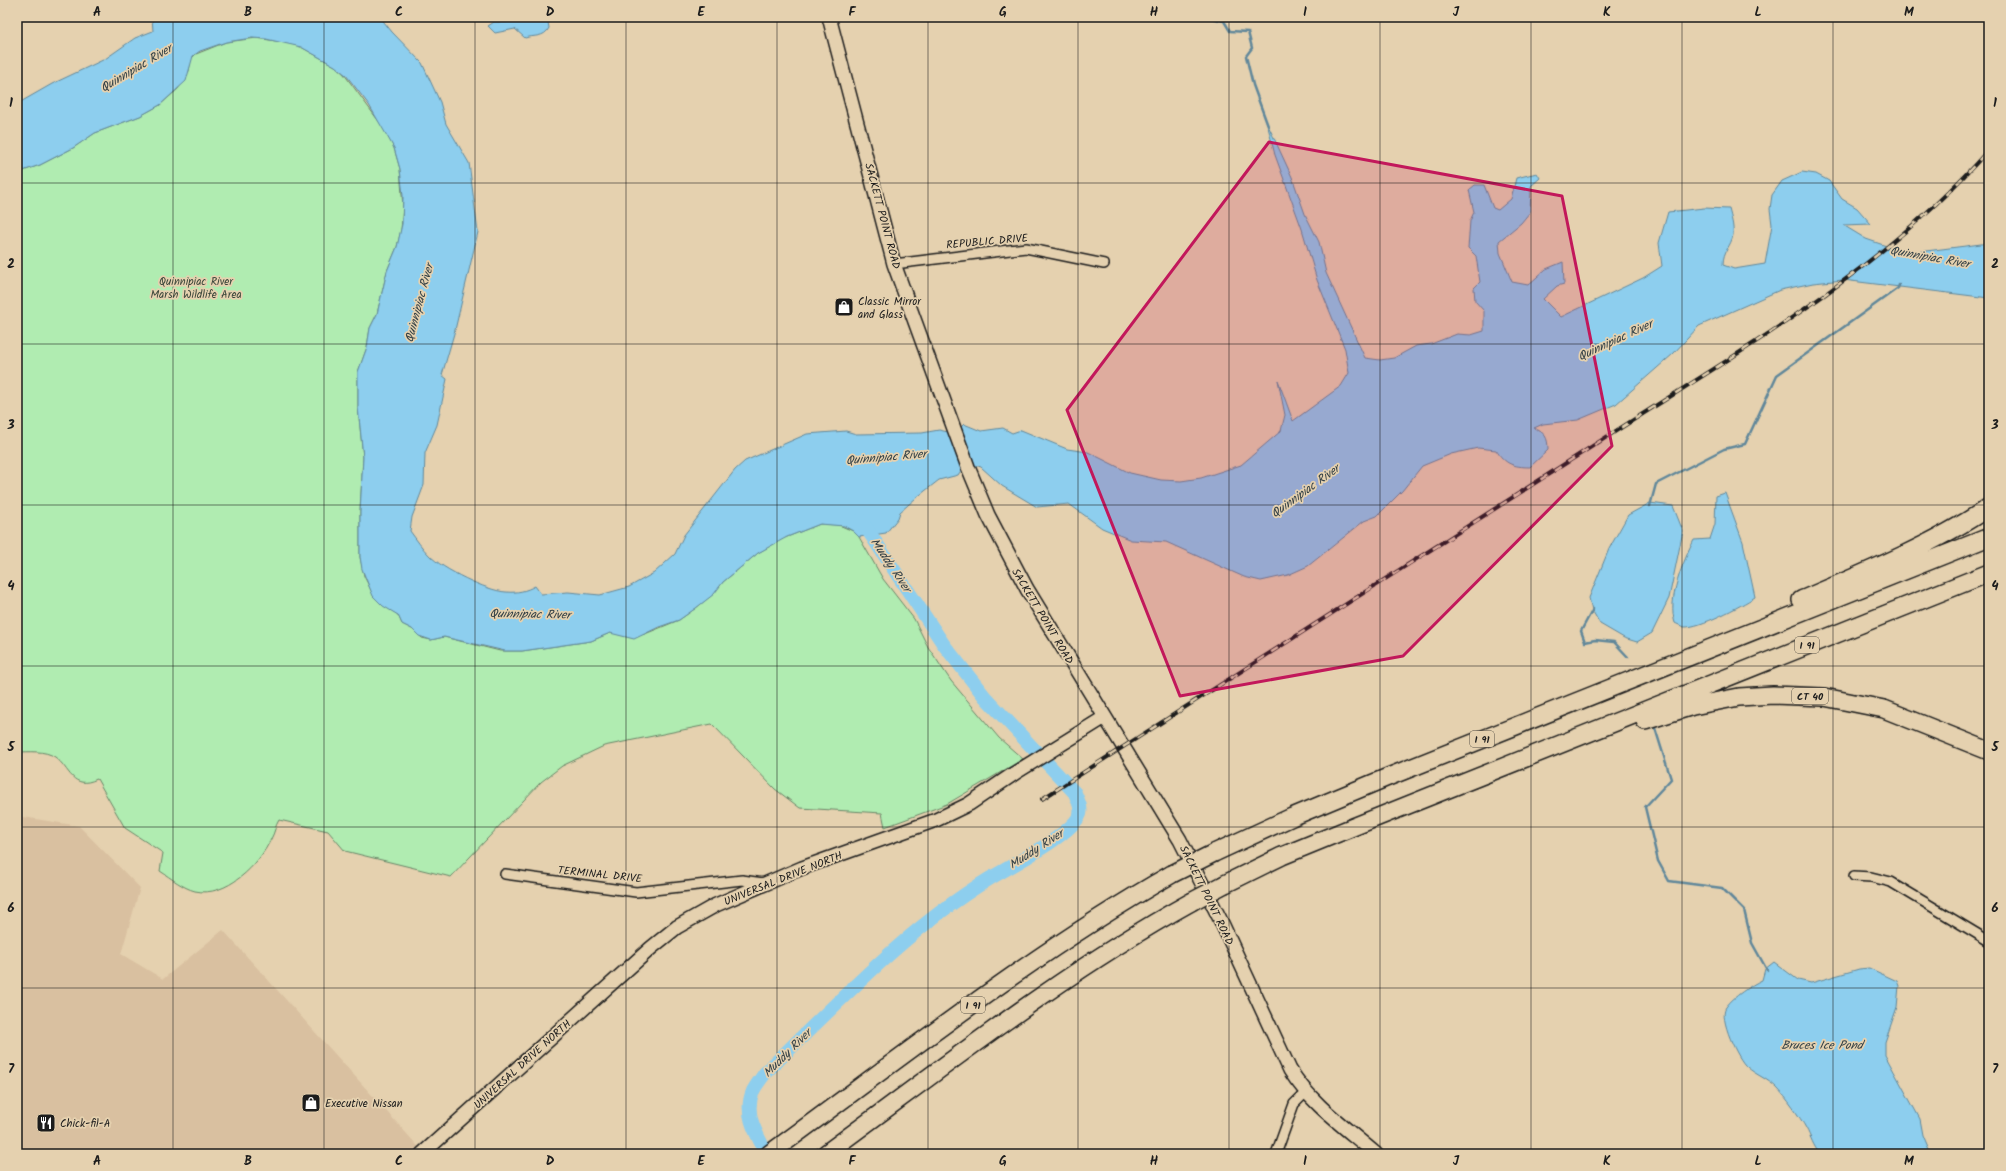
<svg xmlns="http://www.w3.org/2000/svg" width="2006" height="1171" viewBox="0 0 2006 1171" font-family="Kalam,sans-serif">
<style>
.built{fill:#d9c0a0}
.green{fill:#b0ecb1;stroke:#668466}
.water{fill:#8dceee;stroke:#60879a}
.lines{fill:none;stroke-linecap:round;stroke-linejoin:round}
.stream{stroke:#60879a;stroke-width:2.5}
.river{stroke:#8dceee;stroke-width:14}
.street-casing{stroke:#1c1c1c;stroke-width:12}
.secondary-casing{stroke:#1c1c1c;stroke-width:16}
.highway-casing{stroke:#1c1c1c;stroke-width:20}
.street{stroke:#e5d1af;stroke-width:9}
.secondary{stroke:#e5d1af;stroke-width:13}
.highway{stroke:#e5d1af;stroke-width:17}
.rail-casing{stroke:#1c1c1c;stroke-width:4}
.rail{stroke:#e5d1af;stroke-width:2.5;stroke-dasharray:8;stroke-linecap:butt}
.highway-bridge-casing{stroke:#1c1c1c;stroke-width:20;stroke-linecap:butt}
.highway-bridge{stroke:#e5d1af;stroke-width:17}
.marked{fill:#c2185b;fill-opacity:0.2;stroke:#c2185b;stroke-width:3;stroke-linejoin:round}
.grid{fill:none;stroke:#1c1c1c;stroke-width:1;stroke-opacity:0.55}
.labels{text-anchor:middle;stroke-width:3.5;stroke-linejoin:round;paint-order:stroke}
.shield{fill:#e5d1af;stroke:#585248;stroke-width:1}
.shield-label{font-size:10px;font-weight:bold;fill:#1c1c1c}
.street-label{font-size:11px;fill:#1c1c1c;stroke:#e5d1af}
.park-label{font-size:11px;fill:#3a463a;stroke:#e5d1af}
.poi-label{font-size:11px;fill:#1c1c1c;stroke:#e5d1af;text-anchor:start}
.water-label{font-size:12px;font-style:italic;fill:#334046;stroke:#e5d1af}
.neatline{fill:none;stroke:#1c1c1c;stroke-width:1.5}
.grid-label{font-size:13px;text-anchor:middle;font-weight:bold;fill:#1c1c1c}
</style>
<rect width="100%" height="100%" fill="#e5d1af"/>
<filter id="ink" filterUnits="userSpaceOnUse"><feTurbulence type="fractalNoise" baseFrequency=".025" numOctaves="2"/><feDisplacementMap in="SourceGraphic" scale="8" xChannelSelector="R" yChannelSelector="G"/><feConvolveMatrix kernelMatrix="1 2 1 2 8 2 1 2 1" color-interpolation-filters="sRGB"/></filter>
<g filter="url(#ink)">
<!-- built -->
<path class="built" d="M17,816L79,826L140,888L121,954L163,979L223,930L425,1154H17Z"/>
<!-- green -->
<path class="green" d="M257,38L288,43L301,47L335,66L344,74L383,127L394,148L400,169L403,207L401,230L397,247L387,271L377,314L370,328L367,347L358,372V407L363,457L360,512V557L364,576L375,598L398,615L402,624L412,629L422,638L431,640L444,637L500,651H522L591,641L610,633L645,634L679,620L696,608L713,594L723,582L758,553L782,539L820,524L839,525L853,531L859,537L883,579L914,619L928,647L951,681L999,738L1023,759L947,804L885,827L882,813L800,808L775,789L712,724L604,746L562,766L541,782L451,877L345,851L328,831L279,820C275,826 275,832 271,839C259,865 226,898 195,891C183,888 171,878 160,871L163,853L125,828L97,779C72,791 70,768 55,757C45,750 28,752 17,752V173L40,165L73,148L95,133L140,116L160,105L178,89L189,71L191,59L196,54L226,42Z"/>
<!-- water -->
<path class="water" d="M152,17H380L392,32L422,63L440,102L446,124L469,163L478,232L455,330L442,375L447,379L437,425L425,453L424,485L412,517L410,531C416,539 422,548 429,555C442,569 487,591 506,592C517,593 526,591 535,586L541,594L568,592L600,595L629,587L654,573L675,554L684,535L735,470L745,461L807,434L846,431L856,434L922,433L939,430L948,432L961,427L964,424L981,431L1003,428L1012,433L1021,430L1067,449L1088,452L1130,473L1161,480L1181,481L1201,478L1241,465L1281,431L1285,415L1278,380L1293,421L1341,386L1349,373L1345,349L1317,280L1302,229L1275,155L1267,123L1292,177L1305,214L1319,242L1326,273L1365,358L1380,360L1394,358L1416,346L1431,344L1457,334L1471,335L1484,331V311L1475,301L1474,288L1480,282L1476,256L1468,248L1470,221L1474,212L1469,190L1475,185H1484L1493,208L1498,210L1511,199L1516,178L1537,173L1540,178L1531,186L1530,212L1521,223L1499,241L1500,253L1512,282L1528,285L1546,269L1563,262L1564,284L1557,286L1543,299L1561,317L1643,278L1662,266L1659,243L1668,212L1704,208L1729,209C1731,217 1734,226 1733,235C1731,247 1723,250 1723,265L1734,269L1765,264L1772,225L1770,209L1772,195L1782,181L1802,172L1816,174L1829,181L1842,199L1857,208L1871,224L1843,225L1866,239L1898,250L1918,252L1989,243V298L1843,280L1813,283L1780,290L1699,326L1673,354L1616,404L1578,420L1543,424L1534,428C1545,433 1548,437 1548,450L1530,467C1513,467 1505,464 1496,450L1478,448L1451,454L1422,466L1402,491L1377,516L1364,521L1308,566L1288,575L1261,581L1244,577L1166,542L1131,540L1102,528L1069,504L1037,507L1002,486L981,467L975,465L962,469L958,475L939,480L916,498L900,512L898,518L886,533L859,537L853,531L844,526L820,524L787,537L758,553L723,582L714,594L696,608L679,620L659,627L634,639L610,633L591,641L522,651H505L444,637L431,640L419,636L412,629L402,624L398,615L383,606L373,596L362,569L360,557V512L363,457L358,407V372L367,347L370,328L377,314L387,271L397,247L402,224L403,196L400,169L394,148L369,105L346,75L335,66L301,47L266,39L252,38L226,42L200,51L193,56L186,81L160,105L140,116L95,133L73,148L40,165L17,173V104L52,84L105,59L135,38L153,31Z
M490,17H534L548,22L549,28C544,38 534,35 525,38L515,29L495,33L488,26L494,22H508V18Z
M1725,493L1743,542L1755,597C1741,606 1700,628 1684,627C1681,626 1677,624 1675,623C1667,599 1683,562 1694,540L1710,539L1715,524L1716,496Z
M1650,503L1673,506L1683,531L1669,598L1652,633L1637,642L1624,638L1600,624L1592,610L1589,598L1609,549L1628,515Z
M1774,962L1798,980L1811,983L1859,969L1869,968L1897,981L1899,986L1897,1007L1885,1042V1055L1920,1119L1923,1135L1931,1154H1820C1813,1146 1811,1137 1806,1128C1800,1117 1786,1097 1777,1088C1768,1079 1756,1075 1747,1067C1738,1060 1718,1017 1726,1007C1733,997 1751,985 1762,980L1765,969Z"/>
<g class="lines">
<!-- stream -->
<path class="stream" d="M1208,17L1224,21L1230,31L1248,32L1252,48L1246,56L1253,85L1268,126
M1650,506L1656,484L1724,449L1745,444L1777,375L1898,288L1899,285
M1593,609L1581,631L1585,642L1595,640L1614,642L1628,657
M1655,728L1671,779L1645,807L1658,861L1669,881L1722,888L1744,910L1752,943L1767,970"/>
<!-- river -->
<path class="river" d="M767,1154C757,1135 743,1114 753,1091C756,1085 761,1079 765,1073C836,1005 905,930 989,879C1009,867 1073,834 1080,814C1082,807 1077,799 1075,793L985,697L944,645L861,520"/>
<defs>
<path id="street" d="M894,264L1026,248L1104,264
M505,874L636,892L742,880L763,883
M1854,876L1871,877L1891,882L1989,941
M1276,1154L1294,1104L1306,1092"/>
<path id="secondary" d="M829,17L894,264L968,467L988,515L1027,589L1180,840L1220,919L1290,1070C1311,1104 1346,1128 1376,1154
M422,1154L651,948L677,927L716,905L802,868L936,820L969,804L1015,773L1105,717"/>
<path id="highway" d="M1801,600C1862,574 1935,544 1989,507
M1645,721L1693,706L1739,697L1773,695L1824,697L1884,709L1989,751
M1214,853L1292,817L1388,777L1989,537
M1225,884L1282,856L1353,827L1989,573
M769,1154C901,1058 1030,955 1172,874
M825,1154C944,1067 1061,974 1191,902"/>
</defs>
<!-- street casing -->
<use href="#street" class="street-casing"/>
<!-- secondary casing -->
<use href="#secondary" class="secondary-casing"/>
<!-- highway casing -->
<use href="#highway" class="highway-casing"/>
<!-- street -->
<use href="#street" class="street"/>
<!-- secondary -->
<use href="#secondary" class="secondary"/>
<!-- highway -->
<use href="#highway" class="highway"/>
<defs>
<path id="rail" d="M1042,799C1229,679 1416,560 1602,440C1738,352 1882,272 1989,149"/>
</defs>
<!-- rail casing -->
<use href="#rail" class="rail-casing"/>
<!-- rail -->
<use href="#rail" class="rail"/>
<defs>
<path id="highway-bridge" d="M1172,874L1214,853
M1191,902L1225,884"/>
</defs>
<!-- highway-bridge casing -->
<use href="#highway-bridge" class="highway-bridge-casing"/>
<!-- highway-bridge -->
<use href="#highway-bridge" class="highway-bridge"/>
</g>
</g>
<!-- marked area -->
<path class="marked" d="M1269,142L1562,196L1612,446L1403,656L1180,696L1067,410Z"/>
<!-- grid -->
<path class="grid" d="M173,17V1154M324,17V1154M475,17V1154M626,17V1154M777,17V1154M928,17V1154M1078,17V1154M1229,17V1154M1380,17V1154M1531,17V1154M1682,17V1154M1833,17V1154M17,183H1989M17,344H1989M17,505H1989M17,666H1989M17,827H1989M17,988H1989"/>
<!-- icons -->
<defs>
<symbol id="shop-square" viewBox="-11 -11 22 22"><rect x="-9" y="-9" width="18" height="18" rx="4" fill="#1c1c1c" stroke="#e5d1af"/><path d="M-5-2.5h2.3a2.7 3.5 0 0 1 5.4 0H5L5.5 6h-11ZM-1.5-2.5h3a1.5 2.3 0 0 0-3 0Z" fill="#fff"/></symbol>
<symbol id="restaurant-square" viewBox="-11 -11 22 22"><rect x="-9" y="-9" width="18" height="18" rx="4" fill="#1c1c1c" stroke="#e5d1af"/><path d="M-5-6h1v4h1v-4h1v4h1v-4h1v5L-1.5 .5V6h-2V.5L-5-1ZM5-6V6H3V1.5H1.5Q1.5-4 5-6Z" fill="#fff"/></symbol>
</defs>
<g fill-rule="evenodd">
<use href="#shop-square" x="833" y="296" width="22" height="22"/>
<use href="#shop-square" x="300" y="1092" width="22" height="22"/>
<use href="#restaurant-square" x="35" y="1112" width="22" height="22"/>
</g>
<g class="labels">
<!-- shield labels -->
<g class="shield">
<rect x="1795" y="637" width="24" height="16" rx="3"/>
<rect x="1792" y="688" width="36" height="16" rx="3"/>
<rect x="1470" y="731" width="24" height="16" rx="3"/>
<rect x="961" y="997" width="24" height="16" rx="3"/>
</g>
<g class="shield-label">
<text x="1807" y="649">I 91</text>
<text x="1810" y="700">CT 40</text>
<text x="1482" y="743">I 91</text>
<text x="973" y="1009">I 91</text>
</g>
<!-- street labels -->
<g class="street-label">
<text transform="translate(883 216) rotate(75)" y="4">SACKETT POINT ROAD</text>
<text transform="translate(987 241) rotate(-5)" y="4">REPUBLIC DRIVE</text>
<text transform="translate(1043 616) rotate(59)" y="4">SACKETT POINT ROAD</text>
<text transform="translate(600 874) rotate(6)" y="4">TERMINAL DRIVE</text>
<text transform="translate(783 878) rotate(-22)" y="4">UNIVERSAL DRIVE NORTH</text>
<text transform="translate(1207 895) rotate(64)" y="4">SACKETT POINT ROAD</text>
<text transform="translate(522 1064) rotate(-42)" y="4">UNIVERSAL DRIVE NORTH</text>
</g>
<!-- park labels -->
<g class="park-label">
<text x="196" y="285">Quinnipiac River<tspan x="196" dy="13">Marsh Wildlife Area</tspan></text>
</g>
<!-- poi labels -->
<g class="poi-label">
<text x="858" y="305">Classic Mirror<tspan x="858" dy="13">and Glass</tspan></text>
<text x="325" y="1107">Executive Nissan</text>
<text x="60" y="1127">Chick-fil-A</text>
</g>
<!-- water labels -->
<g class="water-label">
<text transform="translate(136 68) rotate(-31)" y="4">Quinnipiac River</text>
<text transform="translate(1930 257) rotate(10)" y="4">Quinnipiac River</text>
<text transform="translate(419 303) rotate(-75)" y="4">Quinnipiac River</text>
<text transform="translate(1615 340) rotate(-25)" y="4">Quinnipiac River</text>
<text transform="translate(886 457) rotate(-5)" y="4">Quinnipiac River</text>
<text transform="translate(1305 491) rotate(-36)" y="4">Quinnipiac River</text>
<text transform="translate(891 565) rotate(56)" y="4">Muddy River</text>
<text transform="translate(530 614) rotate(1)" y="4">Quinnipiac River</text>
<text transform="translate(1036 849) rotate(-33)" y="4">Muddy River</text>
<text x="1822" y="1049">Bruces Ice Pond</text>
<text transform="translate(787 1053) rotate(-45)" y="4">Muddy River</text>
</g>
</g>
<!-- margin -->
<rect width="2006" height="1171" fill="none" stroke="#e5d1af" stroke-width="44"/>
<rect x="22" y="22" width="1962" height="1127" class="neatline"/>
<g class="grid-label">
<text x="97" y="16">A</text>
<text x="248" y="16">B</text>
<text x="399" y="16">C</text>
<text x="550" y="16">D</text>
<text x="701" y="16">E</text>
<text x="852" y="16">F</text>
<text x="1003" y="16">G</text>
<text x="1154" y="16">H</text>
<text x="1305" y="16">I</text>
<text x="1456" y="16">J</text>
<text x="1607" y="16">K</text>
<text x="1758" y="16">L</text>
<text x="1909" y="16">M</text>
<text x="11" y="107">1</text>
<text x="1995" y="107">1</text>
<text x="11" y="268">2</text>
<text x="1995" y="268">2</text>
<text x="11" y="429">3</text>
<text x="1995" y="429">3</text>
<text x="11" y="590">4</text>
<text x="1995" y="590">4</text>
<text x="11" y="751">5</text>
<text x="1995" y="751">5</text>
<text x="11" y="912">6</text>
<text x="1995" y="912">6</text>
<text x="11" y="1073">7</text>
<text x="1995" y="1073">7</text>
<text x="97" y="1165">A</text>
<text x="248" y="1165">B</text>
<text x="399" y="1165">C</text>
<text x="550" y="1165">D</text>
<text x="701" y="1165">E</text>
<text x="852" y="1165">F</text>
<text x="1003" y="1165">G</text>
<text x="1154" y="1165">H</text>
<text x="1305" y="1165">I</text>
<text x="1456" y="1165">J</text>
<text x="1607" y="1165">K</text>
<text x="1758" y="1165">L</text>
<text x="1909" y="1165">M</text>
</g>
</svg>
